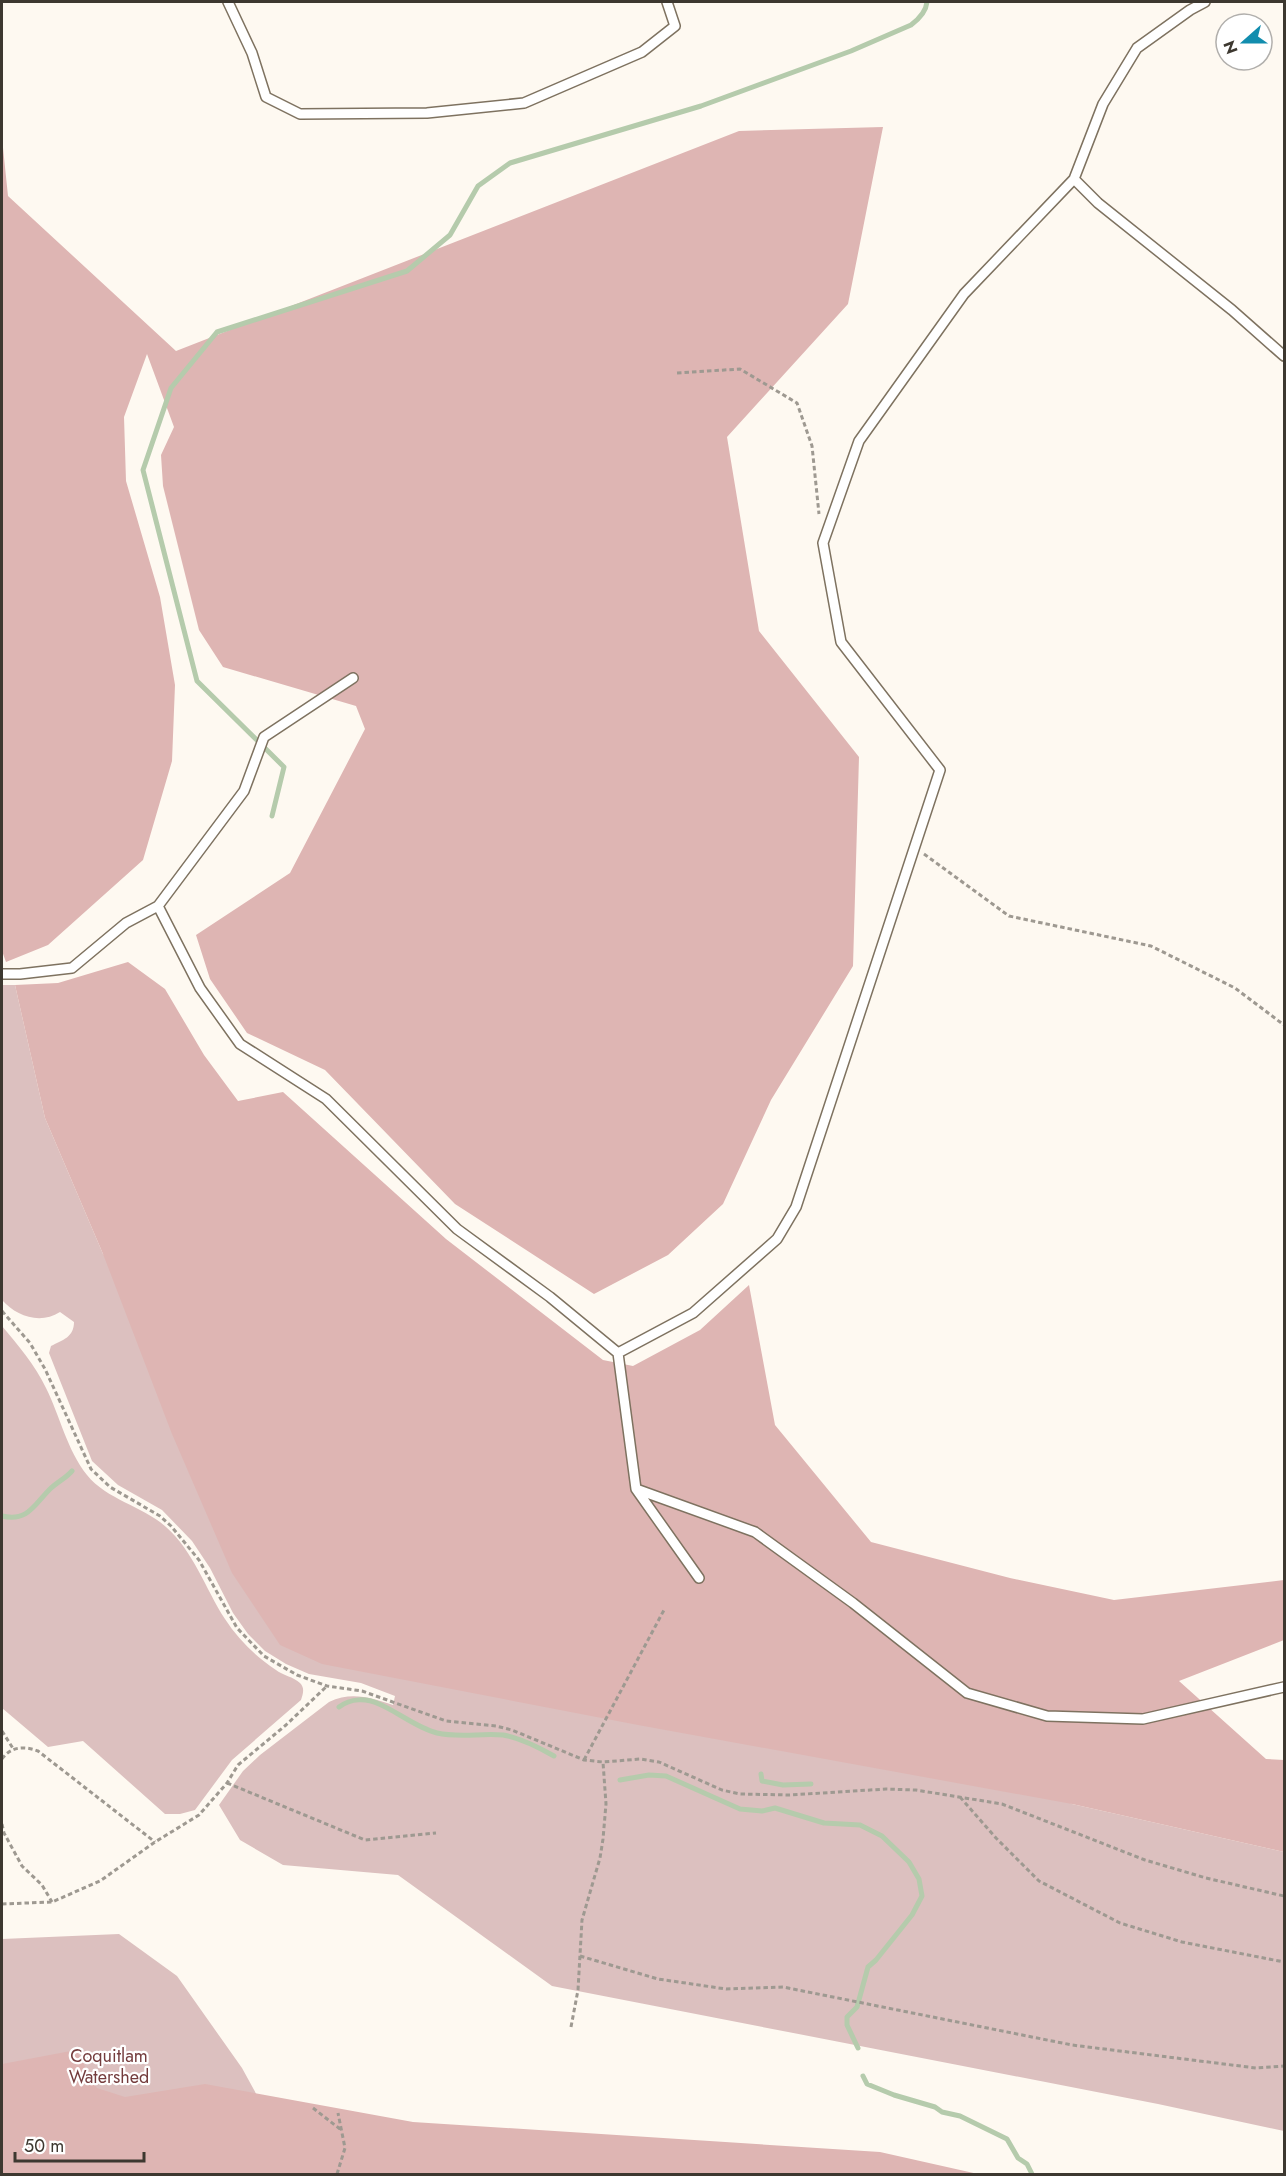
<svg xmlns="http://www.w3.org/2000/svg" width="1286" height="2176" viewBox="0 0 1286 2176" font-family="Jost,sans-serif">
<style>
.green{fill:#dcc0bf}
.forest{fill:#deb5b3}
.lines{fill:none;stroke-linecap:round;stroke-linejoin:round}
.stream{stroke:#b5cbac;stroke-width:5}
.lane-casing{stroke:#7e7260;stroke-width:12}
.path{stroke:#9e9991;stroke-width:3;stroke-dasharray:4.5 3;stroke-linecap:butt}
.lane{stroke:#fff;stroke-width:9}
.labels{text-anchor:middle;stroke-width:4.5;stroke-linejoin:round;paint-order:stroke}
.park-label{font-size:18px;fill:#743c3d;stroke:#fff}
</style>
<rect width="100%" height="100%" fill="#fef9f1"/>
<!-- green -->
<path class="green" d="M2,985H15L45,1118L103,1254L1072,1804L1284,1852V2131L1158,2104L552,1986L398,1875L283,1865L240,1840L219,1805L243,1771L260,1755L329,1702C352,1691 371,1698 393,1705L395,1696L361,1683L309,1674L286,1664L265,1651L248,1634L233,1613L210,1568L192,1541L162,1510L118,1485L92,1461L49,1353L51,1346C63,1340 74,1337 74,1322L60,1312C40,1325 16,1316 2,1300Z
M2,1326C18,1345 35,1365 46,1388C60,1416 67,1450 87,1475C107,1500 143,1506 166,1527C194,1552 205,1588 225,1619C238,1639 255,1656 276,1670C282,1675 294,1677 300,1683C305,1688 303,1694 301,1700L232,1760L195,1810L180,1814H165L83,1741L48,1747L2,1708Z
M119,1934L177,1976L242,2068L300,2174H2V1939Z"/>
<!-- forest -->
<path class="forest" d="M883,127L848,304L727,437L759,631L859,757L853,966L771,1100L723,1204L668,1255L594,1294L455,1204L325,1070L247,1033L210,979L196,935L290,873L365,729L356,706L223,667L199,630L163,486L161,455L174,427L147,354L124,417L126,481L160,597L175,685L172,761L143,860L48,945L6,962L2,951V138L8,196L176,351L739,131Z
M128,962L165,989L204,1055L238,1101L283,1092L446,1239L603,1360L633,1366L700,1330L749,1285L775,1425L871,1542L1010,1578L1114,1600L1284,1580V1640L1179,1681L1266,1759L1284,1760V1852L1072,1804L638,1725L322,1664L280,1645L232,1573L172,1434L103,1254L45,1118L15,985L58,983Z
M76,2050L97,2088L125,2097L205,2084L413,2122L880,2152L978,2174H2V2064Z"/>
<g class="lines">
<!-- stream -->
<path class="stream" d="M272,816L284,767L197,681L143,470L171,388L217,332L407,271L450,235L478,186L510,163L701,106L851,51L911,25C919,19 926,12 927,2
M2,1516C28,1522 34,1505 50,1489C57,1482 65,1479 72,1471
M339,1707C351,1698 366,1698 379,1704C398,1712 417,1728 437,1733C459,1738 481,1733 503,1735C521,1738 538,1747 554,1756
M761,1774L762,1781L783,1785L811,1784
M620,1780L649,1775L666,1776L740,1809L762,1811L775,1808L824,1823L860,1825L882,1836L909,1862L919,1879L922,1896L912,1915L876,1960L868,1967L857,2007L847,2017V2025L858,2048
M863,2076L867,2084L894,2095L935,2107L942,2112L960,2116L1007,2139L1018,2158L1027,2164L1032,2174"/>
<defs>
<path id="lane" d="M228,2L252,53L266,97L300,114L427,113L524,103L642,52L675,26L667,2
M1205,2L1190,10L1137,48L1103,104L1074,179L1098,203L1232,310L1284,356
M158,906L244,791L264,737L353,678
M2,974H20L72,968L126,923L158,906L200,988L240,1044L326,1099L457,1229L550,1297L618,1353L636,1489L755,1532L853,1603L967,1693L1047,1716L1143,1719L1284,1687
M618,1353L693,1313L777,1239L796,1207L940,770L841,642L823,543L859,441L964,294L1074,179
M636,1489L699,1578"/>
</defs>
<!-- lane casing -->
<use href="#lane" class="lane-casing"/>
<!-- path -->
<path class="path" d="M677,373L740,369L797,403L812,446L819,514
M924,854L1009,916L1151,946L1235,988L1284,1025
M2,1311L30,1343L45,1369L91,1469L110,1487L160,1516L171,1526L199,1560L237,1628L264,1656L297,1675L327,1686L362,1691L446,1721L496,1726L512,1730L584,1760L603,1762L640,1759L659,1762L722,1790L740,1794L790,1795L886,1789L916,1790L1002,1804L1145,1860L1206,1878L1284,1896
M2,1731L14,1750
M2,1759C11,1746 25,1746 38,1751L155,1842
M584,1760L664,1610
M227,1783L365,1840L436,1833
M960,1797L996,1838L1039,1881L1120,1923L1182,1942L1284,1962
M2,1824L4,1833L22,1866L42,1885L52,1902
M2,1904L52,1902L100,1881L155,1842L199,1815L227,1783L238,1765L286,1725L327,1686
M580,1956L658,1979L726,1989L783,1987L1072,2045L1256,2068L1284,2066
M571,2027L578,1990L582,1920L600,1858L603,1839L606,1804L603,1762
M313,2108L340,2129
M337,2174L345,2148L338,2113"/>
<!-- lane -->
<use href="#lane" class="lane"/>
</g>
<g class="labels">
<!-- park labels -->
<g class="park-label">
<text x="109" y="2062">Coquitlam<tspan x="109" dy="21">Watershed</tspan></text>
</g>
</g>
<!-- border -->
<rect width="1286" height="2176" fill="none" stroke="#3d3830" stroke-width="6"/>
<!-- north arrow -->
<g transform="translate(1244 42) rotate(249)"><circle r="28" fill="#ffffff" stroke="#b1afac" stroke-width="1.5"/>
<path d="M0-4.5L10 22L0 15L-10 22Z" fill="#128dae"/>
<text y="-9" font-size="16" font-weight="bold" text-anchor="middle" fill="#3d3830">N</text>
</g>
<!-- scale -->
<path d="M15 2152v9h129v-9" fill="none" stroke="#3d3830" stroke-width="3"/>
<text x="24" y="2152" font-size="18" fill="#3d3830" stroke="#ffffff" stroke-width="4.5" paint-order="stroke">50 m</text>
</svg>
